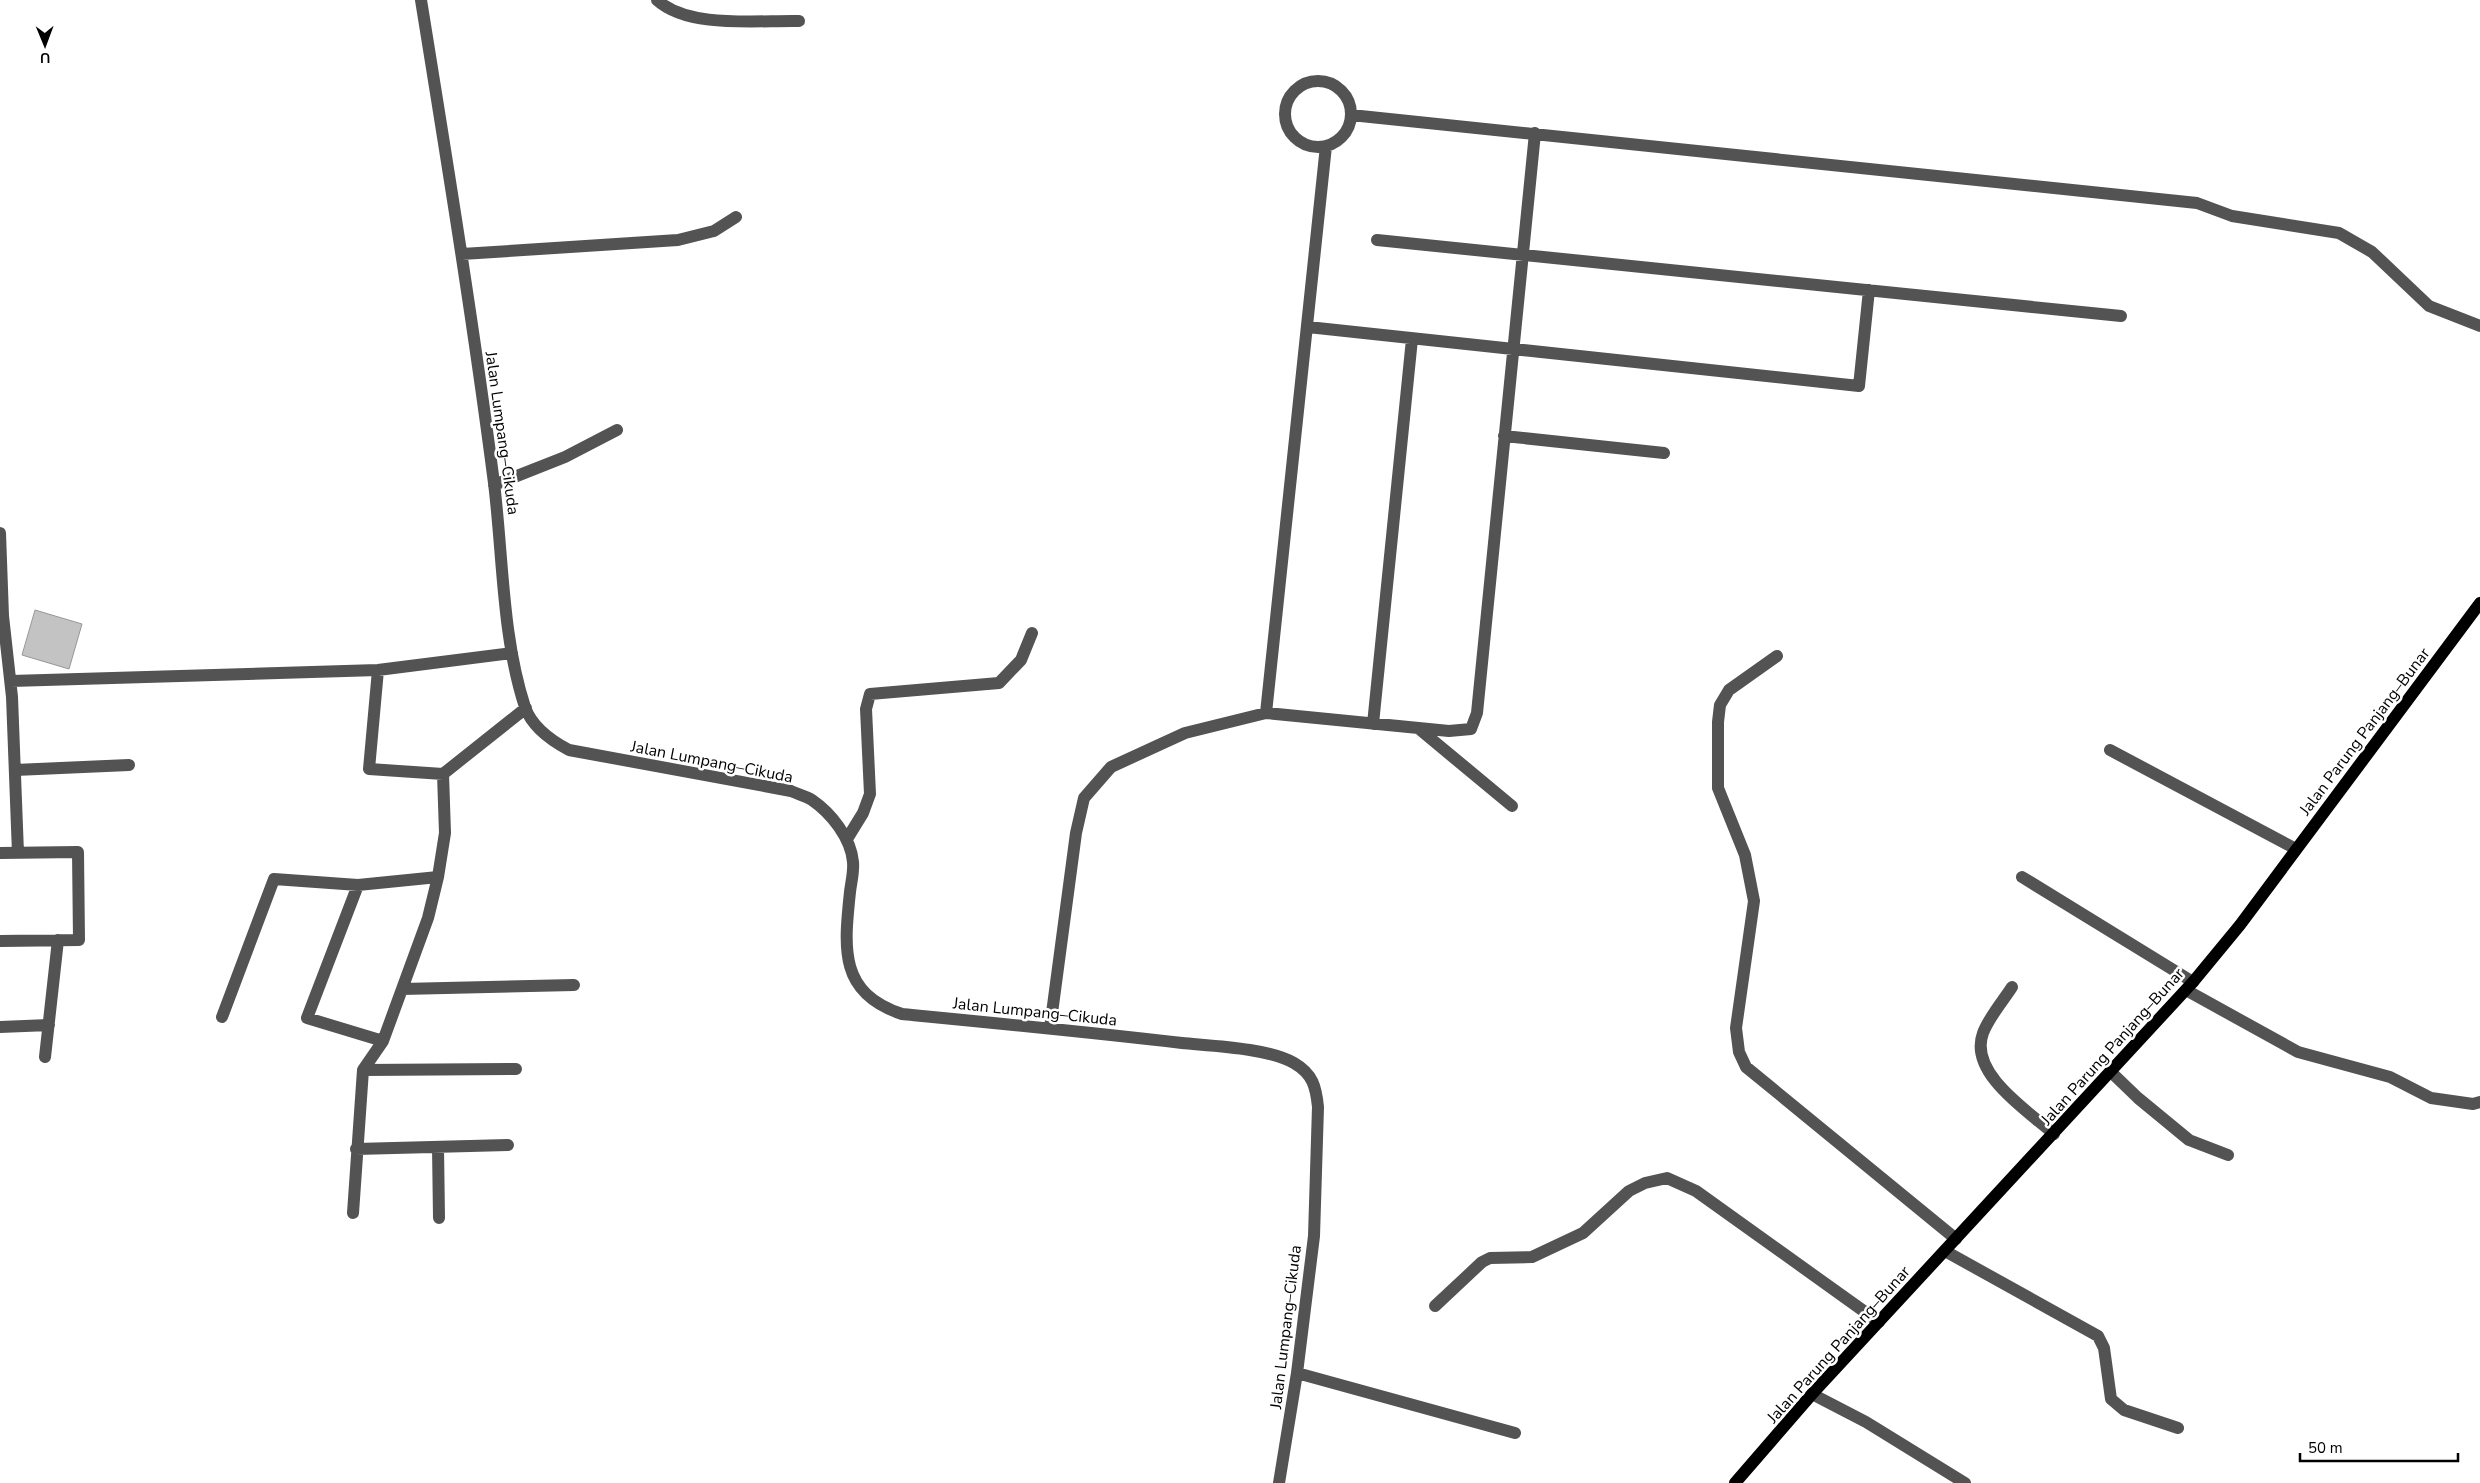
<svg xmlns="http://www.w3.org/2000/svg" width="2480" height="1483" viewBox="0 0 2480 1483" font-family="'Nunito Sans',sans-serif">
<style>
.building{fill:#c3c3c3;stroke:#979797}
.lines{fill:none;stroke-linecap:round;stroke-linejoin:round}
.minor{stroke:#535353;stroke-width:12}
.major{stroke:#000;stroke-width:12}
.labels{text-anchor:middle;stroke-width:5;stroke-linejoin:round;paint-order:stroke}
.street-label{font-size:16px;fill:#000;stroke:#fff}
</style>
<rect width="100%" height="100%" fill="#fff"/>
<!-- building -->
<path class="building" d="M35,610L82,624L69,669L22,655Z"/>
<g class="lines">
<!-- minor -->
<path class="minor" d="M421,0C447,161 473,321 494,483C503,556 502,637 525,707C532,727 550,740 569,750L791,791C797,794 806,796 812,800C831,813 851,838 853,862C854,872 851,883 850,892C844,949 839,993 902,1014C995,1023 1089,1032 1182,1043C1213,1046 1268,1048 1294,1063C1313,1074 1316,1087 1318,1107L1314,1236L1297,1373L1279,1483
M657,0C689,29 758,20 799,21
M1285 114a33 33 0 1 1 66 0a33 33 0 1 1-66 0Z
M1351,115L2197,203L2232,216L2339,233L2372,252L2429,306L2480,326
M1377,240L2121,316
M462,254L678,240L714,231L736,217
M1308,327L1859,386L1869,290
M1504,436L1664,453
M494,485L565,457L617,430
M0,533L3,616L12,697L18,853
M1777,656L1729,690L1720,705L1718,722V788L1745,855L1754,901L1736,1028L1739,1052L1746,1067L1956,1239
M378,670L369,769L443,774
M11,681L378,670L512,653
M1266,713L1326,146
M1373,724L1412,339
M1418,728L1512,806
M2110,750L2296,849
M15,770L129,765
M847,839L863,813L870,794L866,709L870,694L999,683L1021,660L1032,633
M0,853L78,852L79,940L0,941
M2022,877L2193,982
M358,885L307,1018L383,1041
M2012,987C2003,1001 1989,1017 1983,1033C1968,1073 2028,1111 2054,1134
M402,989L574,985
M2186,990L2298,1052L2390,1077L2431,1098L2473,1104L2480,1102
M222,1017L274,879L358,885L438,877
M0,1027L49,1025
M1050,1028L1076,833L1084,798L1111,767L1185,733L1266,713L1449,731L1471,729L1477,713L1535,133
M45,1057L58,940
M363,1070L516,1069
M2111,1072L2138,1098L2189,1140L2228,1155
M438,1147L439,1218
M356,1149L508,1145
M353,1213L363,1070L383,1041L428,918L438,877L445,833L443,774L526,708
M1945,1251L2098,1336L2104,1348L2111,1399L2124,1410L2178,1428
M1435,1306L1482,1262L1490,1258L1532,1257L1583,1233L1629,1191L1645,1183L1667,1178L1696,1191L1879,1322
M1297,1373L1515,1433
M1812,1394L1866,1422L1965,1483"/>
<!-- major -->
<path class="major" d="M1735,1483L1812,1394L2193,982L2240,925L2480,603"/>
</g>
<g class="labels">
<!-- street labels -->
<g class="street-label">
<text transform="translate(503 433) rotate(82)" y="6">Jalan Lumpang–Cikuda</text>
<text transform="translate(2364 731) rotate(-53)" y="6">Jalan Parung Panjang–Bunar</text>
<text transform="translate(712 761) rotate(11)" y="6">Jalan Lumpang–Cikuda</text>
<text transform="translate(1035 1011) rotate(6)" y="6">Jalan Lumpang–Cikuda</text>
<text transform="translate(2112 1046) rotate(-48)" y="6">Jalan Parung Panjang–Bunar</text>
<text transform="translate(1285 1327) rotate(-83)" y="6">Jalan Lumpang–Cikuda</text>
<text transform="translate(1838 1344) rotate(-48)" y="6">Jalan Parung Panjang–Bunar</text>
</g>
</g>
<!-- north arrow -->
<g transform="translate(45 45) rotate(179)" stroke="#ffffff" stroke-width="4" paint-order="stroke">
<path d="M0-4L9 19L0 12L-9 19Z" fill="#000000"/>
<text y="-8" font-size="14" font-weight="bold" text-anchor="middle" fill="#000000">U</text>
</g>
<!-- scale -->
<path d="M2300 1453v8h158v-8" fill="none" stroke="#000000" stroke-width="2.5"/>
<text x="2308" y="1453" font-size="15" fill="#000000" stroke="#ffffff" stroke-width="4" paint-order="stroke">50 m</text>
</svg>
